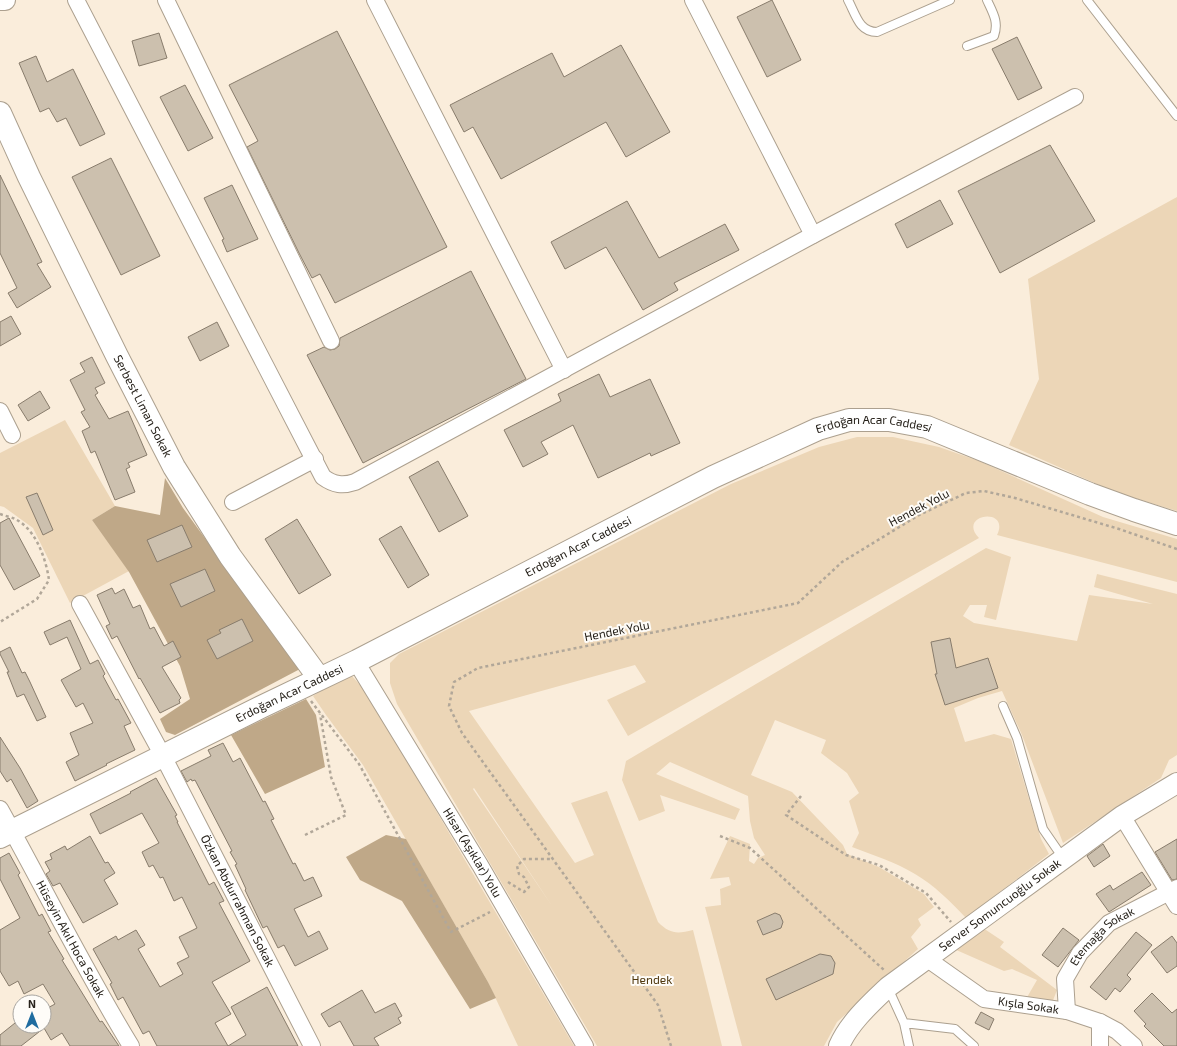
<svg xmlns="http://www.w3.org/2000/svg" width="1177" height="1046" viewBox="0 0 1177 1046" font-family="'Exo 2',sans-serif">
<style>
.green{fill:#ecd6b7;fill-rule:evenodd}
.forest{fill:#bfa888}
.building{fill:#ccc0ae;stroke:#887c6c}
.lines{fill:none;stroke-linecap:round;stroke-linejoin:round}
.service-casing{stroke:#aca08f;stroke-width:10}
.minor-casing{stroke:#aca08f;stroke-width:18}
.tertiary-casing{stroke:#aca08f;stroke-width:22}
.secondary-casing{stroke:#aca08f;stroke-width:24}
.path{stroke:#b1a799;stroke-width:2.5;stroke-dasharray:3 3;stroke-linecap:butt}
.service{stroke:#fff;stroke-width:8}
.minor{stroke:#fff;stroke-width:16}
.tertiary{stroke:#fff;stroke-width:20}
.secondary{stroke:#fff;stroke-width:22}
.labels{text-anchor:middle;stroke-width:4;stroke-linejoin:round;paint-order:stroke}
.street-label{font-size:12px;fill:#27221b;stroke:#fefcf8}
.park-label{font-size:12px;fill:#4e360c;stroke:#fefcf8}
</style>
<rect width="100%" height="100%" fill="#faeddb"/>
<!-- green -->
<path class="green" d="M1177,197V511L1115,492L1009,445L1039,379L1028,279Z
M65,420L115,506L92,520L129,571L70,603L33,528L4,507L0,506V453Z
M857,437H893L939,447L979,461L1103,517L1177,539V582L997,535C1011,506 956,514 979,538L628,736L607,700L646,682L635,665L469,711L575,863L594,855L571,803L607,791L658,922C670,934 677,934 693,930L722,1046H597L397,704L390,683V663L399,654L731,484L819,447ZM474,788L552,906L473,789Z
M986,548L1011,557L996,620L984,617L987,605H970L963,616L974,623L1077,641L1089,595L1153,604L1094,587L1097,574L1177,594V755L1169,760L1161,778L1063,843L1022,735L1002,691L978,698L954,708L965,742L994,734L1011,739L1041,839L1049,854L966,918C951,902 934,885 915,874C895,862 873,855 852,847L859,833L849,801L859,793L847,773L821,753L826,740L775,720L751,775L792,792L843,845L847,854L879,867L924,894L934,907L918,919L921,925L911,937L918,949L837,1022L824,1046H742L705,907L721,905L720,889L731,885L729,877L710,879L730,836L750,844L749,861L754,864L758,858L765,855L754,838L750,821L748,796L670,762L656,774L740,809L735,820L660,795L665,811L639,821L622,780L626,761Z
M352,676L367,693L574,1046H518L488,982L363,765L326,715L313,696L333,683Z
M983,928L1004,942L1000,947L1057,990L1052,1003L1026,999L1037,980L1012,969L1004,971L954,949Z"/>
<!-- forest -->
<path class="forest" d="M165,478L183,508L300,669L175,735L166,732L160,719L190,699L180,666L129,572L92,520L115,506L160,515Z
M306,699L316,715L325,767L265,794L231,735Z
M386,835L406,839L488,982L496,998L470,1009L402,901L360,880L346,857Z"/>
<!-- building -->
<path class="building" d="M772,0L801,60L767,77L737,17Z
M337,31L447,247L335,303L320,274L312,278L299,253L247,147L258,141L229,85Z
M159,33L167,58L139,66L132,41Z
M1017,37L1042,88L1018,100L992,49Z
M621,45L670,132L626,157L606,122L501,179L473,127L464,132L450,105L552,53L564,77Z
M36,56L47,82L73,69L105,134L80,146L66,118L57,122L49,108L40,112L19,63Z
M185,85L213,138L188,151L160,97Z
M1050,145L1095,221L1000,273L958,191Z
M111,158L160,256L121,275L72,177Z
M0,175L42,262L37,264L51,287L17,308L8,293L17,288L0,253Z
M232,185L258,239L227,252L222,240L224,239L204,198Z
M940,200L953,224L907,248L895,224Z
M627,201L659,258L725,224L739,250L674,283L678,290L643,310L606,247L565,269L551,242Z
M471,271L526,379L363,463L307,355L324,347L330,350L335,349L339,346L340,338Z
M11,316L21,334L0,346V322Z
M217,322L229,346L200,361L188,337Z
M92,357L105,383L95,388L98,393L95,395L109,419L128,411L147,455L128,463L130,467L126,469L135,492L115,500L95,451L91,453L82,431L90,427L81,412L85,410L70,380L85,372L80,363Z
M599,374L610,397L650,379L680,443L651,456L650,453L598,478L573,425L541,442L548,454L523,467L504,430L561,401L558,394Z
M40,391L50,408L28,421L18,405Z
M438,461L468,516L439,532L409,477Z
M37,493L53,530L43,535L26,497Z
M9,518L40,576L14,590L0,565V523Z
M297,519L331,575L299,594L265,539Z
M182,525L192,547L157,562L147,540Z
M401,526L429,575L408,588L379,539Z
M205,569L215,591L181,607L170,584Z
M112,588L115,594L124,589L133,608L140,605L150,629L154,627L164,646L173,641L181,657L162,667L181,698L179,700L180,703L160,713L140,678L139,679L117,636L112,639L106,626L110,624L97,595Z
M242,619L253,641L217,659L207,640L221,633L219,630Z
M70,620L90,664L98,660L105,674L103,676L116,700L118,699L131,723L124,726L135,750L106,764L107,765L75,781L66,762L79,755L70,733L93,723L83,703L76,707L61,680L81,669L67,637L50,645L44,632Z
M950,638L956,668L988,658L998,688L945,705L935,674H937L931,642Z
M10,647L22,673L25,672L30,682L46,717L37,721L24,694L17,697L7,672H9L0,654V652Z
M0,737L20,768L38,801L27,808L11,779L7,782L0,771Z
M223,743L233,762L240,758L263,802L265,801L274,819L271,820L293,864L295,863L304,881L313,877L322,896L294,909L308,937L319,931L328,949L295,966L284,945L278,948L267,926L263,928L245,890L246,889L235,865L237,864L230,852L232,851L195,780L192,781L191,779L187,782L181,771L211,756L208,750Z
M156,778L177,815L175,816L178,822H177L209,885L214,882L224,901L219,903L250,961L212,982L231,1014L215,1023L228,1046L246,1035L231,1007L267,987L298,1046H157L149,1031L143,1034L123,997L118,1000L110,984L112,983L93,949L116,936L118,940L136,930L145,945L138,949L160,987L183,974L177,963L189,957L179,937L197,928L182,897L174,901L163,877L160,878L153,865L149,867L142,852L159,843L142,813L100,834L90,814L131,793L130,792Z
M90,836L105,863L108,862L115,873L104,880L118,904L83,923L60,883L53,886L46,874L50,871L45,862L52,859L50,854L65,846L67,850Z
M1177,839V879L1172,880L1155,852Z
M1103,844L1110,856L1094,867L1087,856Z
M9,853L20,873L18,875L39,916L42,914L51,931L48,932L64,959L62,960L100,1022L102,1021L119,1046H70L62,1033L51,1040L44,1028L21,1046H0V1035L20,1019V1026H44V1010L55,1004L43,984L24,994L18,981L9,986L0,971V930L20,918L0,879V858Z
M1142,872L1151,885L1109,912L1096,894L1110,885L1113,890Z
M775,913L780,915L783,922L781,928L763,935L757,921Z
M1063,928L1079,940L1058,967L1042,955Z
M1136,932L1152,945L1127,975L1131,979L1120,992L1115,988L1106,1000L1090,987Z
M1172,936L1177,943V966L1167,973L1151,952Z
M820,954L831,956L835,963L833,974L776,1000L766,979Z
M362,990L375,1013L395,1003L402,1016L398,1018L401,1023L374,1038L379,1046H354L340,1021L329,1027L321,1014Z
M1152,993L1172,1013L1177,1009V1046H1164L1144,1026L1146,1024L1134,1011Z
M981,1012L994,1019L989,1030L975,1023Z"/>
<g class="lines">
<defs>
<path id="service" d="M848,0C856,15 859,32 877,32L950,0
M1087,0L1177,116
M967,46L994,36C999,22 993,13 987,0
M1003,706L1017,738L1043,829L1063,858
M888,988L904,1023L909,1046
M904,1023L955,1029L974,1046"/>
<g id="minor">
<path d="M76,0L323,477C334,485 343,486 355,482L813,235L1075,97"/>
<path d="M166,0L331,341"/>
<path d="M375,0L564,370"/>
<path d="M693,0L813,235"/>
<path d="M0,411L12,435"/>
<path d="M233,502L315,459"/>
<path id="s1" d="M80,604L163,756L312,1046"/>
<path id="s2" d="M357,661L361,670L480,865L585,1046"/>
<path id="s3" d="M0,809C44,888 84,969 131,1046"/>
<path d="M1122,816L1177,906"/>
<path id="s4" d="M926,958L984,999L1067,1011L1100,1022L1117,1031L1134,1046"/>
<path id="s5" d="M1067,1011L1065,979L1080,953L1109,923L1177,888"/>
<path d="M1100,1046V1022"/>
</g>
<g id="tertiary">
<path d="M0,0H5"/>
<path id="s6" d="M839,1046C849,1023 870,1004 888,987L1122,816L1177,783"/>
</g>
<g id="secondary">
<path id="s7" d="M0,113L29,177L117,356L174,467L230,556L319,678"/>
<path id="s8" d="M0,837L261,707L357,661L713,477L818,429L849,420H889L927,427L1090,494L1134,510L1177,524"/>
</g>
</defs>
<!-- service casing -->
<use href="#service" class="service-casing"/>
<!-- minor casing -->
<use href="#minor" class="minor-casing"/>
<!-- tertiary casing -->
<use href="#tertiary" class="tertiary-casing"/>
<!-- secondary casing -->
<use href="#secondary" class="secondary-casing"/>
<!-- path -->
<path class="path" d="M0,514C5,516 11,517 15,519C36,529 46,559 49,580L37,599L0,622
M311,701L359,764L451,932L490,912
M801,796L786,815L846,855L879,865L926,893L951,922
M305,835L346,815L331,777L320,714
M720,836L750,848L884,970
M508,882L524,892L529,887L524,877L519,874L517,866L524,859H552
M671,1046L658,1005L462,733L449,706L454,682L478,668L798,603L842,562L919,515L966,493L984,491L1015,498L1119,529L1177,549"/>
<!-- service -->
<use href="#service" class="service"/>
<!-- minor -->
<use href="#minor" class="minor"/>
<!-- tertiary -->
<use href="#tertiary" class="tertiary"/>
<!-- secondary -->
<use href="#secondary" class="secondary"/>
</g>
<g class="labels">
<!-- street labels -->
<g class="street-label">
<text dy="4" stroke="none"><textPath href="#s7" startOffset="326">Serbest Liman Sokak</textPath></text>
<text dy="4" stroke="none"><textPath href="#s8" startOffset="971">Erdoğan Acar Caddesi</textPath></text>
<text transform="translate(919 508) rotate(-28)" y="4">Hendek Yolu</text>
<text dy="4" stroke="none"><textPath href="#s8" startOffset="647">Erdoğan Acar Caddesi</textPath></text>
<text transform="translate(617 631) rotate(-11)" y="4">Hendek Yolu</text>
<text dy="4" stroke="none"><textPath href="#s8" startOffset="323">Erdoğan Acar Caddesi</textPath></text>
<text dy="4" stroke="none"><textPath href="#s2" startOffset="224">Hisar (Aşıklar) Yolu</textPath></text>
<text dy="4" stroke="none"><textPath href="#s1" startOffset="336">Özkan Abdurrahman Sokak</textPath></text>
<text dy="4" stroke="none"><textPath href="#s6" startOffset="216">Server Somuncuoğlu Sokak</textPath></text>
<text dy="4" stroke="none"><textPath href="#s5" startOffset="90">Etemağa Sokak</textPath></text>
<text dy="4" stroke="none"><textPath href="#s3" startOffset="148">Hüseyin Akıl Hoca Sokak</textPath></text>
<text dy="4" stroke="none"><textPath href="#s4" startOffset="116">Kışla Sokak</textPath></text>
</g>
<!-- park labels -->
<g class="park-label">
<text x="652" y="984">Hendek</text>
</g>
</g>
<!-- north arrow -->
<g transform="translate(32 1014)"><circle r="19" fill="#fefcf8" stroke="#a8a5a0"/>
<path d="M0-3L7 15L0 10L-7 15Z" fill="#206c9f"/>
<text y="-6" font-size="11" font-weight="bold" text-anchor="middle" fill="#27221b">N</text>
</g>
</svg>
